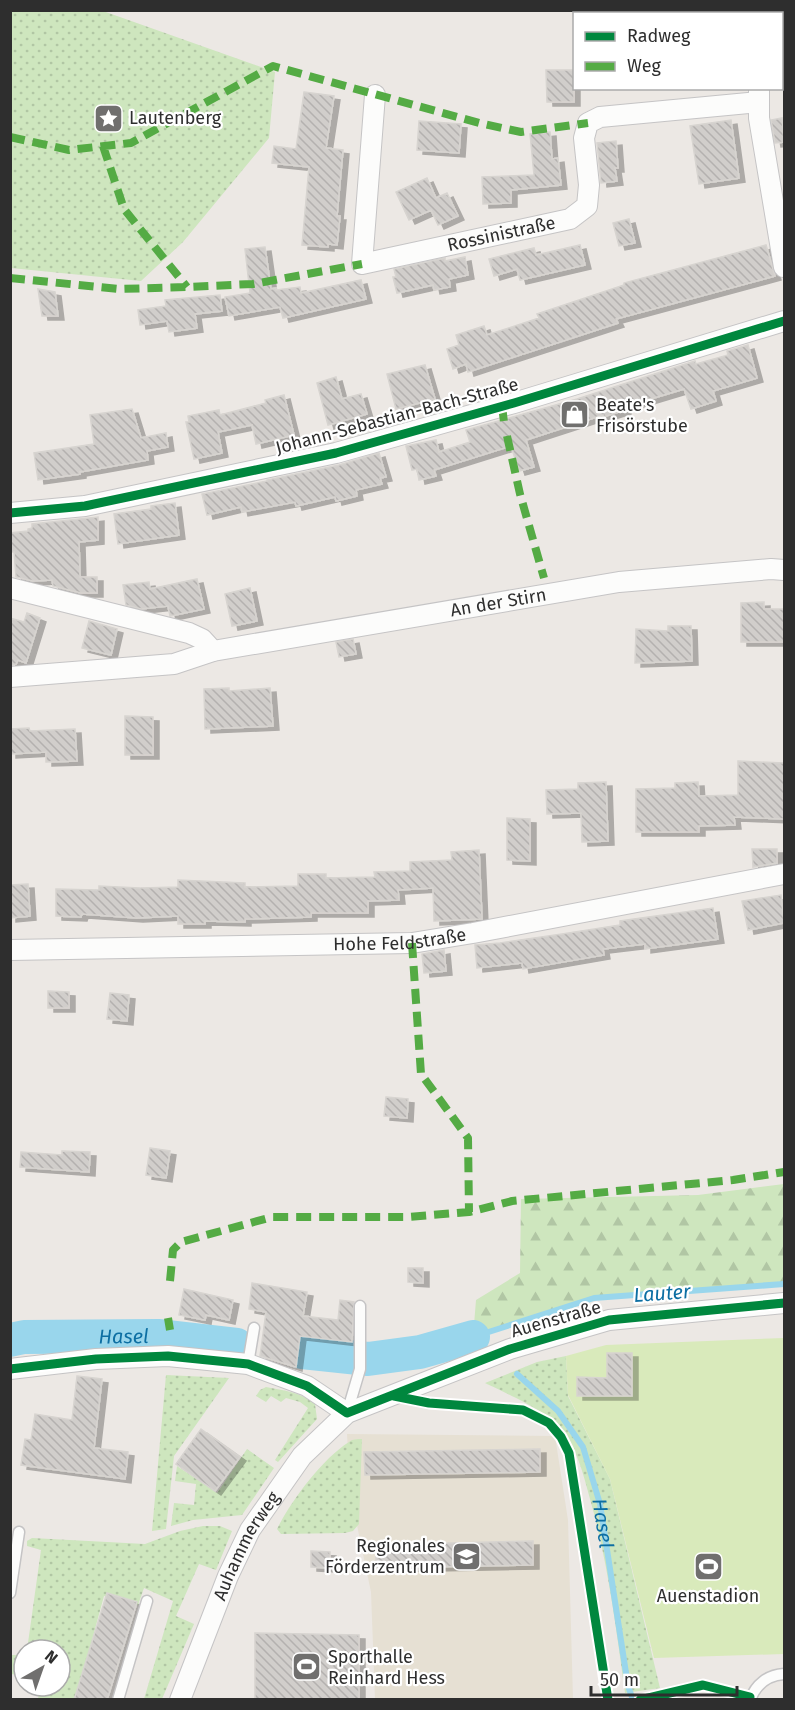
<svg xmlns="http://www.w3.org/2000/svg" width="795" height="1710" viewBox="0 0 795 1710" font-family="'Fira Sans',sans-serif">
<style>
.education{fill:#e6e0d3}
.grass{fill:url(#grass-dots)}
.forest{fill:url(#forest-firs)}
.pitch{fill:#d9eabb}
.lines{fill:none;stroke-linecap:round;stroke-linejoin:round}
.stream{stroke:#99d6ec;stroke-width:6}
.river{stroke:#99d6ec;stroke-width:34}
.building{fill:url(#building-back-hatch);stroke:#d7d4d0;stroke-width:1.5;filter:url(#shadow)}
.lane-casing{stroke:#c5c4c5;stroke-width:13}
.street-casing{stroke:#c5c4c5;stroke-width:22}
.lane{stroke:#fcfcfb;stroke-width:10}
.street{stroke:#fcfcfb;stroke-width:20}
.quiet{stroke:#54ab44;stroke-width:8;stroke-dasharray:15 8;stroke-linecap:butt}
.cycleway-casing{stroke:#fff;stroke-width:13}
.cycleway{stroke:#00873e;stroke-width:9}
.labels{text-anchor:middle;stroke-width:4.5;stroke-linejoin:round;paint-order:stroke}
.poi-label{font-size:18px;fill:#2e2e2e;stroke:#fff;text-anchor:start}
.street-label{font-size:18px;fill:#2e2e2e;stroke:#fff}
.water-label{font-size:20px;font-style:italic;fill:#0d6fa3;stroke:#fff}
</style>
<defs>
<pattern id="grass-dots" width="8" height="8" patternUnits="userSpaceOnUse" patternTransform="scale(1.5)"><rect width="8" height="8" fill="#cee6be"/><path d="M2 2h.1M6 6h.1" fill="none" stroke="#b1c6a4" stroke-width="1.8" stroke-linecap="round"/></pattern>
<pattern id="forest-firs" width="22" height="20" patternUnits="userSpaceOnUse" patternTransform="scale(1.5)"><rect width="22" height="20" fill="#cee6be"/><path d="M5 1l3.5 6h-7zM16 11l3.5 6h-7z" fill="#b1c6a4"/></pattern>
<pattern id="building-back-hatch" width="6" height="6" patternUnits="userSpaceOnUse" patternTransform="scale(1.5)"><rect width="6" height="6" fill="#d1cecb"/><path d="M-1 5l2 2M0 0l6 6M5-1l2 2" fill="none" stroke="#b4b1af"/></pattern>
<filter id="shadow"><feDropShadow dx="6" dy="4" stdDeviation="0" flood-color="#0004"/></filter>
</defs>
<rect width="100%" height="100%" fill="#ece8e4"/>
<!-- education -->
<path class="education" d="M347,1434L555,1436L568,1520L573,1699H375L371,1592L350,1492Z"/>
<!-- grass -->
<path class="grass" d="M10,11H103L275,72L269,138L183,242L141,281L11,268Z
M566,1356L568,1396L610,1479L660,1688L625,1693C616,1628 608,1562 590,1499C583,1473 577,1448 560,1427C548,1412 504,1392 485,1383L537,1362Z
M166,1375L229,1378L174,1456L166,1529L152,1531Z
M266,1387C283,1390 303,1393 315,1404L317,1419L278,1462L275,1460L308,1408L300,1402L286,1398L281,1402L271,1396L266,1402L256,1396L260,1390Z
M362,1439L359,1524L353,1531L345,1533L281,1534L277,1529C291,1501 322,1459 349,1442C352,1439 357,1439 362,1439Z
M247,1449L274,1468L242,1515L193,1520L171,1526L174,1503L194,1505L196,1484L175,1481L177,1466L217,1493Z
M203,1526H220L232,1531L216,1570L199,1564L176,1616L194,1624L162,1699H144L173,1601L144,1588L138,1605L104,1596L76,1699H38L40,1686H60V1650H27L41,1550L27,1546V1541L32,1538L145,1544L180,1531Z
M11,1655H24V1676L11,1674Z"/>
<!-- forest -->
<path class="forest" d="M784,1184V1284L594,1298L473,1337L476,1300L520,1273L521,1199L698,1195Z"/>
<!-- pitch -->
<path class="pitch" d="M784,1338V1654L654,1658L610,1479L568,1395L566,1356L606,1345Z"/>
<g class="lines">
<!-- stream -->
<g class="stream">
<path d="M473,1337L594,1298L784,1284"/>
<path id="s1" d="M517,1374L558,1411L583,1447L600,1504L628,1686L633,1700"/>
</g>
<!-- river -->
<g class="river">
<path id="s2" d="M10,1340L24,1337L158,1336L237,1345"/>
<path d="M302,1352L368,1359L420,1352L473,1337"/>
</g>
</g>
<!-- building -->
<path class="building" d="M546,70H574V102H547Z
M304,92L334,96L326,148L343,150L337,216H340L337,245L328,244V247L302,245L309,167L272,163L274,146L296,149Z
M782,118L784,142L775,143L771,120Z
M731,120L739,178L699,184L690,126Z
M419,121L461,124L459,153L417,150Z
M550,132L552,159L558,158L561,185L511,190V203L483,204L482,177L534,175L530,134Z
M616,141L618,168H615L617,181L601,183L597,143Z
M427,178L436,198L447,193L458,216L438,225L431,210L409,220L396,192Z
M629,219L635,243L619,246L613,223Z
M580,245L585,265L520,280L517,269L494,276L489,259L534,248L536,255Z
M766,245L775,276L616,319L618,323L468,372L466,364L453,369L447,349L459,345L456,335L484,326L487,335L539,318L537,314L624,285V283Z
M265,247L271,289L276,288V290L300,287L301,293L361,280L366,299L283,318L280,307L229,316L225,297L250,293L245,249Z
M465,257L468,275L449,279L450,287L434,290L433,285L397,293L393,277H396L394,269L445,258V261Z
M38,289L55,292L58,316H42Z
M220,295L222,311L195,314L197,328L169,332L167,321L140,325L138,310L166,306L165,300Z
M748,345L757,378L713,391L716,401L691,409L684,389L624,407L625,410L603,417V415L526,440L534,467L519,471L511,446L434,470L436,476L419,480L417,469L412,470L406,446L436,440L439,452L470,442L466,430L577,399L695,361L696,364L728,355L727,351Z
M425,365L435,399L396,409L387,374Z
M336,377L342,399L361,394L367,414L328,425L317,383Z
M284,395L294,435L256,444L252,425L218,432L222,453L194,459L186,422H189L188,416L219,410L220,415L266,403L265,400Z
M132,409L141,438L166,433L168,447L147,451L148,460L80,472V474L38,480L34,453L94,444L90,415Z
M379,453L386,477L380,478L382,484L356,490L357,496L336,501L335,497L296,506L295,502L242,512L241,507L207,515L202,494L267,481V480L339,465Z
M175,503L179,535L118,544L114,514L151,509V506Z
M98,517V540L79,542L80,577H97V593H81L53,586L52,580L33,581L16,577L14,552H10V533L28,531V529L32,528V524Z
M197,579L204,609L170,616L168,606L141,609L126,605L123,585L149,582L150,589Z
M250,588L257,621L232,626L225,594Z
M764,602V609H784V642H741V603Z
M27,613L40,618L26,663L18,660L16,664L10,665V618L24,622Z
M89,621L117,629L111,655L82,648Z
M668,626H691L692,661L635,663L636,629L668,631Z
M353,639L356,654L339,657L336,642Z
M229,688V691L270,688L273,726L205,729L204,689Z
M125,716L153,717V755H125Z
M29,728L30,731L75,729L77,761L46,762V752L10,754V729Z
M738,761L784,763V819L734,817L735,825L699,826V832H636V789L675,788V783L698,782L699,796L738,795Z
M606,782L608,841L582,842L581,813L547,814L546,790L578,789V783Z
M507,818L530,819V861L507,860Z
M752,849H777V863L753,867Z
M479,850L482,919L434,921L433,888L398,890L399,900L368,901V913H311V917L245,919V922L205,921V924H178V916L137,918L82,914L81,917L56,916V889L99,890V886L140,888L178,887V880L245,883V887L298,886V874H326V878L375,877L374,872L410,871V862L452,860L451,852Z
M28,884L30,916L10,918V885Z
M781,895L784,923L748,930L742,901Z
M713,908L718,939L645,949V944L603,949L604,955L523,969L522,963L477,968L475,945L500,943L562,934L620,925V921Z
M444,950L446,971L424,973L422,954Z
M48,991L69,992V1008H48Z
M110,993L129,995L127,1021L107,1019Z
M386,1097L408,1099L407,1118L384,1116Z
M150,1148L170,1151L166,1178L146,1175Z
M62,1151L90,1152L89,1172L20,1167L21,1152L62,1155Z
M408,1268H423V1283L408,1282Z
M252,1283L307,1292L303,1316L338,1320L340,1300L354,1302L352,1342L300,1336L296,1367L260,1356L266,1312L249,1309Z
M184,1289L233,1300L229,1320L206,1315L205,1320L179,1315Z
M607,1353H632V1396H577V1377L607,1378Z
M77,1376L102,1379L94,1448L128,1452L125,1479L21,1465L25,1439L31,1440L35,1414L72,1420Z
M201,1429L240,1457L215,1491L176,1464Z
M540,1449V1472L365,1475L364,1452Z
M533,1541V1565L376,1568V1545Z
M311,1551L330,1552V1568L311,1567Z
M107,1593L137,1602L107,1700H74Z
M255,1633L359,1635V1700H255Z"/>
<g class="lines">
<defs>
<path id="lane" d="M248,1364L254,1328
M347,1413L360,1369V1306
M10,1593L19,1532
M118,1700L147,1601
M750,1700C756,1684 768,1675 784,1674"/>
<g id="street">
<path d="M757,10V14"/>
<path d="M759,91V118L784,267"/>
<path id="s3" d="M375,95L362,264L570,219L587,206L589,185L584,138L588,123L600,117L759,102"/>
<path d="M10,513L85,506L336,453L514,403L784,321"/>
<path d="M10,588L189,633L202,639L213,651"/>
<path id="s4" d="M10,677L174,664L213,651L619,582L771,569L784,570"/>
<path id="s5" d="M10,950L412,943L473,933L784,874"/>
<path d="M10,1369L96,1359L168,1356L248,1364L307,1386L347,1413"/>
<path id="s6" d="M180,1700L228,1576L250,1530L302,1456L347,1413L510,1349L609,1320L784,1303"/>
</g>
</defs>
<!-- lane casing -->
<use href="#lane" class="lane-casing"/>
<!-- street casing -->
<use href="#street" class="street-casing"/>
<!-- lane -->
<use href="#lane" class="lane"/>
<!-- street -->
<use href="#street" class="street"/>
<!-- quiet -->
<path class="quiet" d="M10,137L69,150L131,143L273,66L479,123L521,132L588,123
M103,146L124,209L187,287
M10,278L119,289L187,287L253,284L362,264
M502,406L504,422
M507,436L520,494L544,578
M412,943L421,1074L468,1138L469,1212
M170,1281L173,1250L181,1242L272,1217H407L469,1212L512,1201L733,1180L784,1172
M168,1318L170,1330"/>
<defs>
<path id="cycleway" d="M10,513L85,506L336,453L514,403L784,321
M10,1369L96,1359L168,1356L248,1364L307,1386L347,1413L510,1349L609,1320L784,1303
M394,1396L429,1403L523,1410L549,1423L561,1437L569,1453L608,1700
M640,1700L703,1685L750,1697"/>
</defs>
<!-- cycleway casing -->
<use href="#cycleway" class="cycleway-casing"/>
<!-- cycleway -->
<use href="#cycleway" class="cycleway"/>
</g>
<!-- icons -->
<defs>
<symbol id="sight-square" viewBox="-11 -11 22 22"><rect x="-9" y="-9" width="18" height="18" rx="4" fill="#706f6e" stroke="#fff"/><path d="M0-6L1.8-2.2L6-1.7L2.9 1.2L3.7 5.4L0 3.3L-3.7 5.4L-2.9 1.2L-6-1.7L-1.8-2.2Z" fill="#fff"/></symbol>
<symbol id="shop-square" viewBox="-11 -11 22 22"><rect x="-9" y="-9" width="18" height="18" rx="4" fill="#706f6e" stroke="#fff"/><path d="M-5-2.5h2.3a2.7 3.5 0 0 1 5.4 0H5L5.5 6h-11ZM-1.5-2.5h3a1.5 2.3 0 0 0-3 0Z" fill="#fff"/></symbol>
<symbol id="school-square" viewBox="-11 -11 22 22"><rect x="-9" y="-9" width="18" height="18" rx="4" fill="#706f6e" stroke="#fff"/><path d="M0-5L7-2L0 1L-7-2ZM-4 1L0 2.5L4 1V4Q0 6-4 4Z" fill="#fff"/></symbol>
<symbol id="stadium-square" viewBox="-11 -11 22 22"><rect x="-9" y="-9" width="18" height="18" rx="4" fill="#706f6e" stroke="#fff"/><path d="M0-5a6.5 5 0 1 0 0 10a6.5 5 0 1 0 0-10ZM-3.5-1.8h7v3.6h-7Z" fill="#fff"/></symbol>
</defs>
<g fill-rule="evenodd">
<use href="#sight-square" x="92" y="102" width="33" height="33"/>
<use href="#shop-square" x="558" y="398" width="33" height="33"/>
<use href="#school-square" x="450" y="1540" width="33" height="33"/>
<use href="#stadium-square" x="692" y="1550" width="33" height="33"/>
<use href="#stadium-square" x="290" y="1650" width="33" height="33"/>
</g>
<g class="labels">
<!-- poi labels -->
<g class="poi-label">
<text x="129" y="124">Lautenberg</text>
<text x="596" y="411">Beate's<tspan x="596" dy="21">Frisörstube</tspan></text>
<text x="445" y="1552" text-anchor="end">Regionales<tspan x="445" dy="21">Förderzentrum</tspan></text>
<text x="708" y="1602" text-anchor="middle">Auenstadion</text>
<text x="328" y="1663">Sporthalle<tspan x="328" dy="21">Reinhard Hess</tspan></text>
</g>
<!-- street labels -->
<g class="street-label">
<text dy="6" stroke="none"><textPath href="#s3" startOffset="312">Rossinistraße</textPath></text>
<text transform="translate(397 416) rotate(-15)" y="6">Johann-Sebastian-Bach-Straße</text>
<text dy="6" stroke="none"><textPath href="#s4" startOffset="495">An der Stirn</textPath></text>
<text dy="6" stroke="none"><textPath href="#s5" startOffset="390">Hohe Feldstraße</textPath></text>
<text transform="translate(556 1319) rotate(-16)" y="6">Auenstraße</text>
<text dy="6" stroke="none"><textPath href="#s6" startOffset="168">Auhammerweg</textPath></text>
</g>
<!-- water labels -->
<g class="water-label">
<text transform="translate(662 1293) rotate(-4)" y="7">Lauter</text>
<text dy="7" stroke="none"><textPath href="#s2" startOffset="114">Hasel</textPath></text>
<text dy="7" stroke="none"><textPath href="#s1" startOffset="178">Hasel</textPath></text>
</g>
</g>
<!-- border -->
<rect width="795" height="1710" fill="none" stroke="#2e2e2e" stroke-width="24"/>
<!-- legend -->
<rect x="573" y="12" width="210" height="78" fill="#ffffff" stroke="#ababab" stroke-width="1.5"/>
<rect x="585" y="32" width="30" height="9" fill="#00873e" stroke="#ababab" stroke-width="1.5"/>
<text x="627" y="42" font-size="18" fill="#2e2e2e">Radweg</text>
<rect x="585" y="62" width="30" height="9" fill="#54ab44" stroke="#ababab" stroke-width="1.5"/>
<text x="627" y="72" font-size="18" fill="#2e2e2e">Weg</text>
<!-- north arrow -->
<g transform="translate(42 1668) rotate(40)"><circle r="28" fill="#ffffff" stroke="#ababab" stroke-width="1.5"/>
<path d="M0-4.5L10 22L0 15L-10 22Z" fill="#706f6e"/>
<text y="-9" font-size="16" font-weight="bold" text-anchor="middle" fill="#2e2e2e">N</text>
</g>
<!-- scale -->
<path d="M591 1686v9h146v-9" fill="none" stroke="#2e2e2e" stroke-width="3"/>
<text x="600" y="1686" font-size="18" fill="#2e2e2e" stroke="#ffffff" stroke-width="4.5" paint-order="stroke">50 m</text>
</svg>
